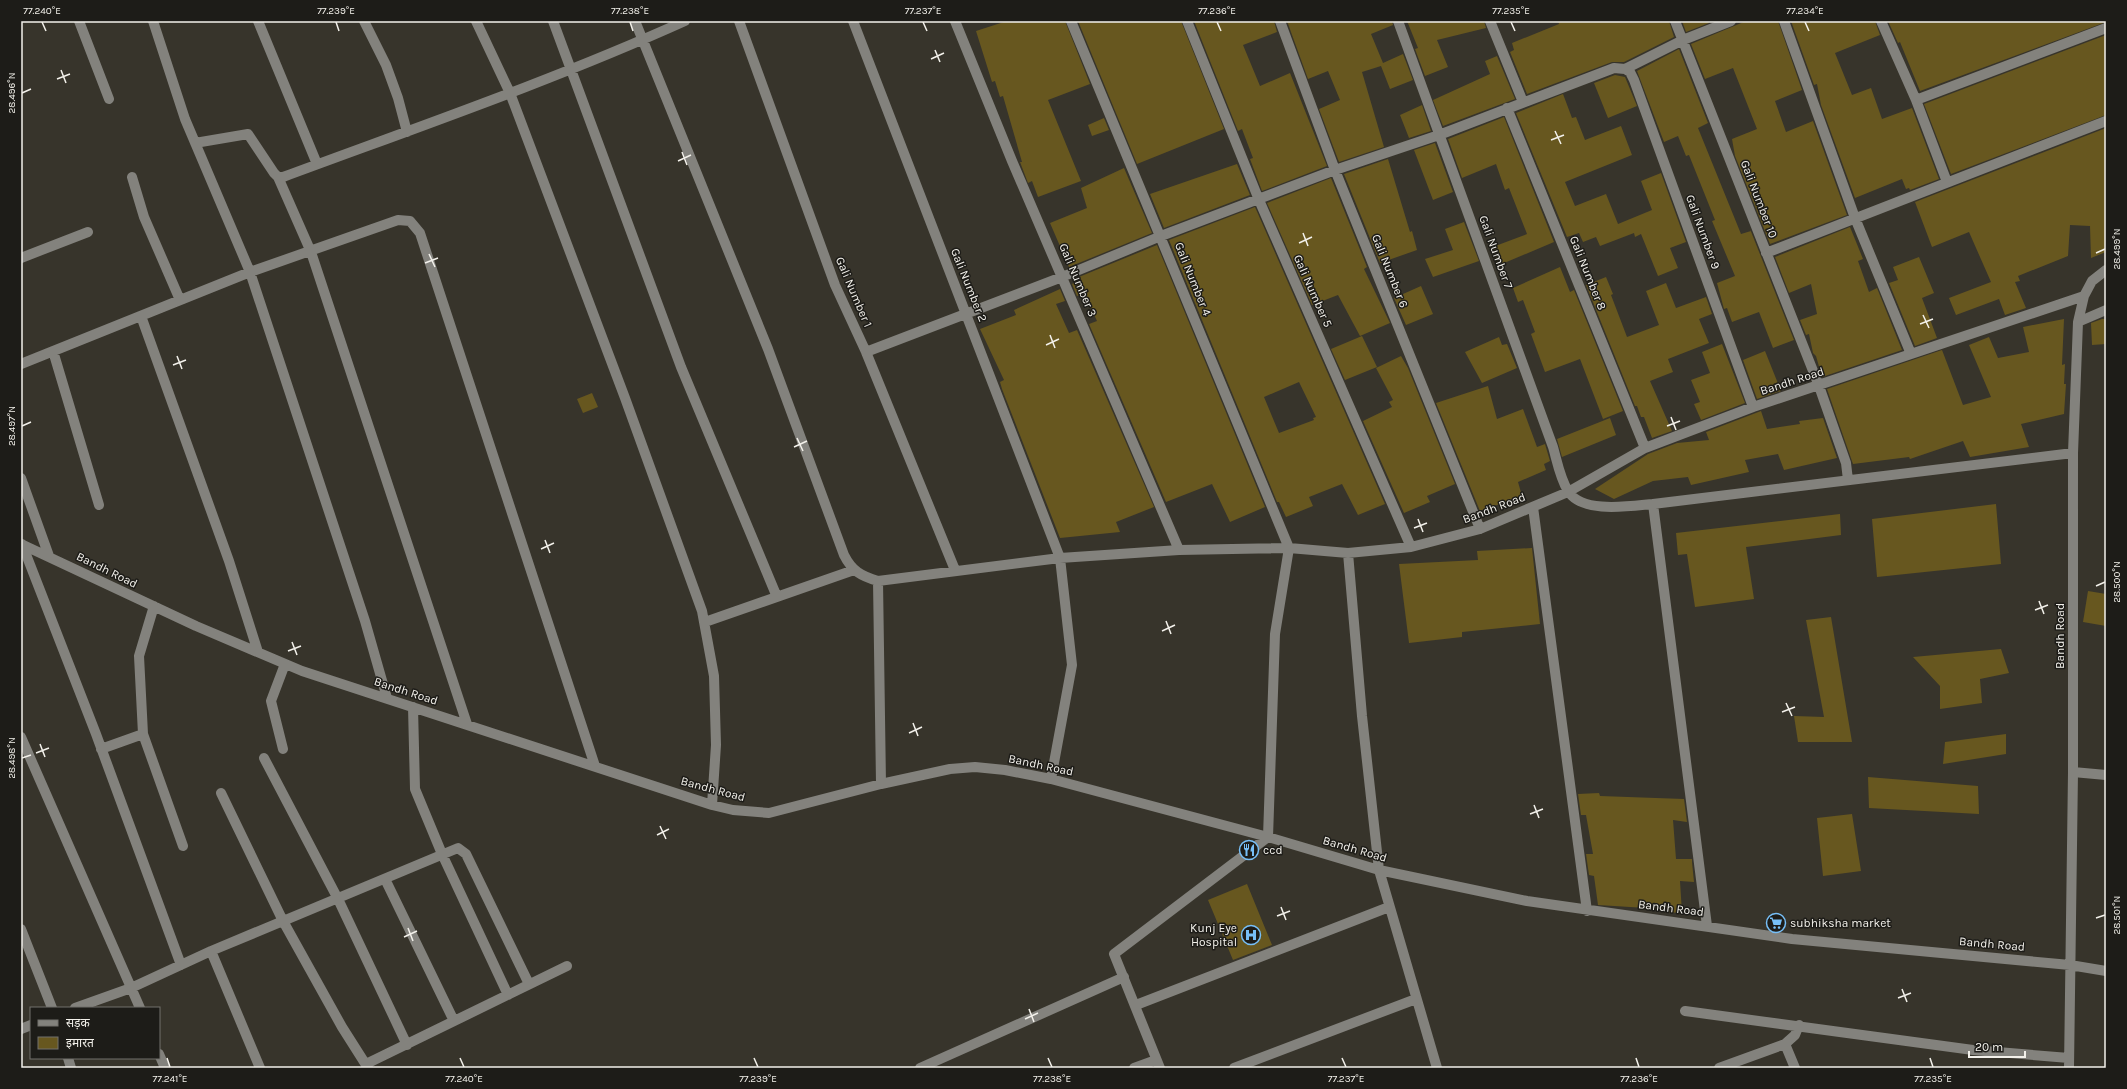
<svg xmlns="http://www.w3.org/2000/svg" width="2127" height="1089" viewBox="0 0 2127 1089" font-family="Karla,'Noto Sans Devanagari',sans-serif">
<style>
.building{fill:#67571f;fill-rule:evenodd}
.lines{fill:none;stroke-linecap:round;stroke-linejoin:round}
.minor{stroke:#83827d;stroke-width:10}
.ticks{fill:none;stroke:#f3f1eb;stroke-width:1.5}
.labels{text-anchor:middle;stroke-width:3;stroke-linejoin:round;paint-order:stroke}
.street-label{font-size:12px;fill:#f3f1eb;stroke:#1d1c18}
.poi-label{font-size:12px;fill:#f3f1eb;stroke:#1d1c18;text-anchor:start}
.neatline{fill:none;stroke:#f3f1eb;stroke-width:1.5}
.ticks-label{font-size:10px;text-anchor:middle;fill:#f3f1eb}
</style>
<rect width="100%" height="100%" fill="#37342b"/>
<!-- building -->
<path class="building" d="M1007,21H1065L1090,84L1048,100L1081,181L1038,197L1032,181L1028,183L1020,162H1022L1003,96L1000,97L995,81L992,82L976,31Z
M1078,21H1181L1224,129L1137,164Z
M1194,21H1274L1277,32L1243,45L1260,86L1290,73L1327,166L1262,191L1250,159L1253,158L1242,129L1238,131Z
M1287,21H1392L1393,25L1371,34L1383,63L1403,54L1413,80L1390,89L1381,66L1362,72L1384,147L1339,162L1319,109L1340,100L1328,71L1308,79Z
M1407,21H1484L1486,28L1437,40L1448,67L1425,76L1415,49L1418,48Z
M1558,21H1669L1674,37L1624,62H1612L1527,94L1510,52L1514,50L1512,43L1559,24Z
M1682,21H1708L1709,23L1686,32Z
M1746,21H1778L1802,90L1775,101L1786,132L1813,121L1847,215L1770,244L1735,156L1732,139L1757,129L1733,68L1705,79L1691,44Z
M1791,21H1875L1880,35L1835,53L1852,95L1871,88L1882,119L1912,108L1939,179L1910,190L1909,188L1906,189L1902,179L1855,198L1821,105L1817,84L1814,85Z
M1888,21H2106V22L1920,91L1900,42L1898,43Z
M2106,35V115L1951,174L1924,104Z
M1679,49L1708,123L1698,128L1741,234L1751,231L1750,229L1794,340L1773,348L1759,312L1732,322L1727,308L1724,309L1717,283L1735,276L1712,221L1715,220L1689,155L1686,156L1678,136L1664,142L1637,71Z
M1497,56L1515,99L1443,126L1433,100L1490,74L1485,61Z
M1615,75L1625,77L1637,106L1608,118L1594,83Z
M1563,94L1572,118L1576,117L1585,140L1621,126L1632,155L1565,182L1575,206L1606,194L1618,224L1652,210L1641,181L1661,173L1686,242L1670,248L1678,268L1658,276L1641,234L1635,237L1634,233L1600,246L1596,237L1583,242L1579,233L1567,237L1516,113Z
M1422,105L1431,131L1409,138L1400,115Z
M1504,117L1554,242L1497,266L1490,248L1527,234L1509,188L1505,190L1496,164L1462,178L1448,139Z
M1104,118L1109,130L1092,136L1088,125Z
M2106,128V252L2091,258L2090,226L2070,225L2068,256L2018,276L2020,281L2015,282L2026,308L2005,315L1999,299L1956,315L1949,298L1991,282L1969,232L1932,247L1915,202Z
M1435,143L1453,192L1433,200L1414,150Z
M1388,159L1410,232L1412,231L1417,250L1380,263L1344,174Z
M1237,164L1250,195L1164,228L1150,194Z
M1124,168L1152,233L1069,267L1050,223L1087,208L1081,188Z
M1331,178L1367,267L1364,269L1390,323L1360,336L1338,295L1312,305L1267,203Z
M1255,207L1385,504L1358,515L1342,484L1309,497L1313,506L1286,517L1279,502H1277L1169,240ZM1299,382L1316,417L1313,418L1314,420L1279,433L1264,397Z
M1464,222L1479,261L1433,277L1425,259L1453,250L1445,229Z
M1850,227L1863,259L1858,261L1869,292L1877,288L1902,350L1822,377L1816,356L1813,353L1809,334L1806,335L1800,320L1817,314L1811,284L1789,293L1775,257Z
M1157,245L1265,507L1230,522L1212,484L1166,502L1089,324L1097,321L1084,293L1077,296L1072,284L1075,282L1074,279Z
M1919,257L1934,293L1922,298L1937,338L1915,346L1889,283L1898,280L1893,267Z
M1560,267L1570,292L1574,290L1623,411L1603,419L1580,359L1545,372L1531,334L1535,332L1523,300L1518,302L1513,288Z
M1606,277L1613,294L1611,295L1627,337L1659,325L1646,291L1666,283L1676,308L1706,297L1712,314L1699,319L1709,343L1668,359L1673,372L1650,381L1672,431L1652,438L1644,417H1641L1637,406H1635L1586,285Z
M1421,286L1433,314L1406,325L1394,298Z
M1060,289L1065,301L1056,304L1069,333L1077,330L1154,507L1116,522L1120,532L1060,538L1002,389L1000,382L1004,380L980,329L1016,315L1014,310Z
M2064,319L2062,365L2065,364L2064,384H2066L2064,414L2021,424L2029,447L1970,457L1963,441L1910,459L1909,457L1853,464L1827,389L1942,350L1963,405L1991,397L1969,345L1989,337L1998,358L2029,352L2023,327Z
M2102,319H2106V344L2092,345L2091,323Z
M1362,336L1377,367L1345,380L1331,349Z
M1499,337L1502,345L1507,344L1517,368L1482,383L1465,352Z
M1722,344L1745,403L1701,420L1694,404L1700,402L1691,380L1710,373L1702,352Z
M1765,351L1781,391L1757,399L1743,360Z
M1401,356L1408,368L1455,484L1427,496L1430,502L1404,513L1363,421L1392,407L1389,402L1393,400L1376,368Z
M1488,386L1497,419L1523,409L1537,447L1545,444L1550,461L1544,464L1546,470L1518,482L1522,496L1480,511L1436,403Z
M592,393L598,407L583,413L577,399Z
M1761,411L1767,429L1800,424L1799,421L1823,418L1837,458L1784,470L1778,454L1745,460L1749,472L1691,485L1688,477L1653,481L1614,499L1595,489L1648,454L1677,443L1709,440L1706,432Z
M1610,418L1616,435L1562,457L1557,439Z
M1996,504L2001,564L1877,577L1872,519Z
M1840,514L1841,535L1746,547L1754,599L1695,607L1687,554L1678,555L1676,533Z
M1532,548L1540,624L1462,632V637L1409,643L1399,564L1478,560L1477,551Z
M2088,591L2106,594V626L2083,622Z
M1831,617L1852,742H1798L1794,716L1824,717L1806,620Z
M2001,649L2009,673L1980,679L1982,703L1940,709V686L1913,657Z
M2006,734V754L1943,764L1945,742Z
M1868,777L1978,786L1979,814L1869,808Z
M1599,793L1600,796L1684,799L1687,822L1673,820L1676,859H1692V862L1694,882L1680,881L1682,913L1662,912V909L1598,905L1594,876L1589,875L1586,854H1593L1586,815H1581L1578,794Z
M1852,814L1861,871L1823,876L1817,818Z
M1247,884L1272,945L1233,960L1208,900Z"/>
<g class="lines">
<!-- minor -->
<path class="minor" d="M79,21L109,99
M153,21L185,119L250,272L365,621L387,698
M258,21L317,164
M364,21L386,65L398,98L407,132
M476,21L510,93L625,398L702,611L714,676L716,745L712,805
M553,21L681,367L777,597
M635,21L768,349L844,555C852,571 861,576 878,581L1060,558L1179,550L1289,548L1348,553L1411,547L1480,529L1568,492L1645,448L1753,407L2084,296
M739,21L835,285L866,352L955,570
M853,21L1060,558L1072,665L1051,779
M955,21L1012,161L1179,550
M1071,21L1289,548L1275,634L1268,837L1114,954L1160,1068
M1187,21L1259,200L1411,547
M1280,21L1335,170L1480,529
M1398,21L1553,447C1557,461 1560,478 1568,491C1582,514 1630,506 1653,504L2073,453
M1490,21L1523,102
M1675,21L1819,386L1846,463L1848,480
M1784,21L1855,218L1911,354
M1881,21L1916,100L1947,182
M1625,69L1630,72L1634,80L1753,407
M1916,100L2106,28
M1507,108L1645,448
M195,143L248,134L274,173L278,177H283C418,127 554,80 685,21
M132,177L144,217L180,300
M278,177L311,252L467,724
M1766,253L2106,121
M21,258L88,232
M141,316L229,561L258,652
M2078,322L2106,310
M53,351L99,505
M866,352L1062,277L1161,236L1335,170L1439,135L1614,68L1625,69L1683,40L1731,21
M21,364L250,272L398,220L410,221L420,233L595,766
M21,478L49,556
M1653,504L1707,926
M1533,507L1587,911
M21,544L196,626L302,671L712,805L733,810L769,813L881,784L950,769L975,767L1005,770L1051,779L1268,837L1379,870L1527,901L1792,939L2070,965L2106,971
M22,544L96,734L181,965
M1348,553L1362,716L1379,870L1437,1068
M878,581L881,784
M154,606L139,656L143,734L183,846
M705,622L854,570
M413,707L415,789L442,854L508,995
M21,737L140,1008
M101,749L143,734
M283,749L271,701L285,664
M264,758L338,899L407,1045
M2073,772L2106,775
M221,793L283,921L342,1027L368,1068
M385,879L454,1021
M21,929L52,1008
M211,951L260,1068
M1136,1005L1389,907
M75,1008L131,988L211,951L458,848L466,854L529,984
M1685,1011L1973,1050L2069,1058
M21,1029L31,1025
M1785,1044L1795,1068
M159,1054L165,1068
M68,1058L71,1068
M366,1064L567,966
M920,1068L1124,977
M1134,1068L1156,1060
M1234,1068L1416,999
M1719,1068L1785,1044L1795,1035L1799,1025
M2069,1068L2073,772V453L2078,322L2084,296L2092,281L2106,270"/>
</g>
<!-- ticks -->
<path class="ticks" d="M42,22L46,31M336,22L339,31M630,22L633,31M923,22L927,31M1217,22L1221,31M1511,22L1515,31M1805,22L1809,31M935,50L940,62M931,59L944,53M61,70L66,83M57,79L70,74M22,93L31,89M1555,131L1561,144M1551,140L1564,135M682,152L687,165M678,161L691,155M1303,233L1308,246M1299,243L1312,237M2096,253L2105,249M429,254L435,267M425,263L438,258M1923,315L1929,328M1920,324L1933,319M1050,335L1055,348M1046,345L1059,339M177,356L182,369M173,365L186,360M1671,417L1676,430M22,426L31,422M1667,426L1680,421M797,438L803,451M794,447L807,441M1418,519L1423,532M1414,528L1427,523M545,540L550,553M541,549L554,543M2096,586L2105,582M2039,601L2044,614M2035,610L2048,605M1166,621L1171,634M1162,631L1175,625M292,642L297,655M288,651L301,646M1786,703L1792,716M1782,712L1795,707M913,723L918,736M909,733L922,727M40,744L45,757M36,753L49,748M22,758L31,755M1534,805L1539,818M1530,814L1543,809M660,826L666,839M657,835L669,829M1281,907L1286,920M1277,916L1290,911M2096,918L2105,915M408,928L413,941M404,937L417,931M1902,989L1907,1002M1898,998L1911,993M1029,1009L1034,1022M1025,1019L1038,1013M167,1058L170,1067M460,1058L464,1067M754,1058L758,1067M1048,1058L1052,1067M1342,1058L1346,1067M1636,1058L1639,1067M1930,1058L1933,1067"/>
<!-- icons -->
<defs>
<symbol id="restaurant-ring" viewBox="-11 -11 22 22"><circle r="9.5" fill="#1d1c18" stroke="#77bff7" stroke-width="1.5"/><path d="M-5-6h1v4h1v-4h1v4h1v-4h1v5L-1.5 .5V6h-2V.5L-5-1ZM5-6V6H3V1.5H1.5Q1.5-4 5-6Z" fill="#77bff7"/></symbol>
<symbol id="supermarket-ring" viewBox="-11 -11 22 22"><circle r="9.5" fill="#1d1c18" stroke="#77bff7" stroke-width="1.5"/><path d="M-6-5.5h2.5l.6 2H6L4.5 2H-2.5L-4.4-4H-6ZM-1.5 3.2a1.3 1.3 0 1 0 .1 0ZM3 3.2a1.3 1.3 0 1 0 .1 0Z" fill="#77bff7"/></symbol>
<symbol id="hospital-ring" viewBox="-11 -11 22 22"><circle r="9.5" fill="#1d1c18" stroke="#77bff7" stroke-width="1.5"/><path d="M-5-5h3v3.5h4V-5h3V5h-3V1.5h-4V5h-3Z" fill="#77bff7"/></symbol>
</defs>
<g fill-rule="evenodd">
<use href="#restaurant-ring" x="1238" y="839" width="22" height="22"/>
<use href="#supermarket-ring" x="1765" y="912" width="22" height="22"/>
<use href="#hospital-ring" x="1240" y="924" width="22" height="22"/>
</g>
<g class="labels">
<!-- street labels -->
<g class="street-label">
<text transform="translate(1759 199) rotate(69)" y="4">Gali Number 10</text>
<text transform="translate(1703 232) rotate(70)" y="4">Gali Number 9</text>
<text transform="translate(1496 252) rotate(70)" y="4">Gali Number 7</text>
<text transform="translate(1390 271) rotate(68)" y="4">Gali Number 6</text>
<text transform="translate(1588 273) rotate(68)" y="4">Gali Number 8</text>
<text transform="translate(1193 279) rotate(68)" y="4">Gali Number 4</text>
<text transform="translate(1078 280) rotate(67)" y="4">Gali Number 3</text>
<text transform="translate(969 285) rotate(68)" y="4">Gali Number 2</text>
<text transform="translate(1313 291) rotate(66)" y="4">Gali Number 5</text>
<text transform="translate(854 292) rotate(67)" y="4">Gali Number 1</text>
<text transform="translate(1792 381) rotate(-18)" y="4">Bandh Road</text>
<text transform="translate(1494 508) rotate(-21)" y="4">Bandh Road</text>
<text transform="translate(107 570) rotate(26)" y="4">Bandh Road</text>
<text transform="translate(2060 636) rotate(-90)" y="4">Bandh Road</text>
<text transform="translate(406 691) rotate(18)" y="4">Bandh Road</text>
<text transform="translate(1041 765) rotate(12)" y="4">Bandh Road</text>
<text transform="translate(713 789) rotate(15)" y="4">Bandh Road</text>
<text transform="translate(1355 849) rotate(16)" y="4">Bandh Road</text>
<text transform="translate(1671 908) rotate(7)" y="4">Bandh Road</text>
<text transform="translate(1992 944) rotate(5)" y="4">Bandh Road</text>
</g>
<!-- poi labels -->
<g class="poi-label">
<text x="1263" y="854">ccd</text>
<text x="1790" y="927">subhiksha market</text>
<text x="1237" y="932" text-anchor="end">Kunj Eye<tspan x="1237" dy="14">Hospital</tspan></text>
</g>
</g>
<!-- border -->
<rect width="2127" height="1089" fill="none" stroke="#1d1c18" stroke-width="44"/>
<!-- legend -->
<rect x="30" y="1007" width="130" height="52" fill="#1d1c18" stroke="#73716c"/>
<rect x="38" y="1020" width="20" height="6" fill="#83827d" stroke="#73716c"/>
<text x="66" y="1027" font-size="12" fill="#f3f1eb">सड़क</text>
<rect x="38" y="1037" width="20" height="12" fill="#67571f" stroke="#73716c"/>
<text x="66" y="1047" font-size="12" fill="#f3f1eb">इमारत</text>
<!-- scale -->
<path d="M1969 1051v6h56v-6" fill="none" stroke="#f3f1eb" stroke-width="2"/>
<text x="1975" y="1051" font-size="12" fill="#f3f1eb" stroke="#1d1c18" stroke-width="3" paint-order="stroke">20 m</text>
<rect x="22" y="22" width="2083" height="1045" class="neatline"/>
<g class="ticks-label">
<text x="42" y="14">77.240°E</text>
<text x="336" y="14">77.239°E</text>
<text x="630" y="14">77.238°E</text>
<text x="923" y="14">77.237°E</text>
<text x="1217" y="14">77.236°E</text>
<text x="1511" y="14">77.235°E</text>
<text x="1805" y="14">77.234°E</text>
<text transform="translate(11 93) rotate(-90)" y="4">28.496°N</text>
<text transform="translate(2116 249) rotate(-90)" y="4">28.499°N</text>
<text transform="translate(11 426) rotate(-90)" y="4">28.497°N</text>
<text transform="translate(2116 582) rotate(-90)" y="4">28.500°N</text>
<text transform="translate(11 758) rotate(-90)" y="4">28.498°N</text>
<text transform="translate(2116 915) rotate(-90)" y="4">28.501°N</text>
<text x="170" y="1082">77.241°E</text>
<text x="464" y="1082">77.240°E</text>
<text x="758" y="1082">77.239°E</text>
<text x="1052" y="1082">77.238°E</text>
<text x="1346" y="1082">77.237°E</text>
<text x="1639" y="1082">77.236°E</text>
<text x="1933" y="1082">77.235°E</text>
</g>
</svg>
